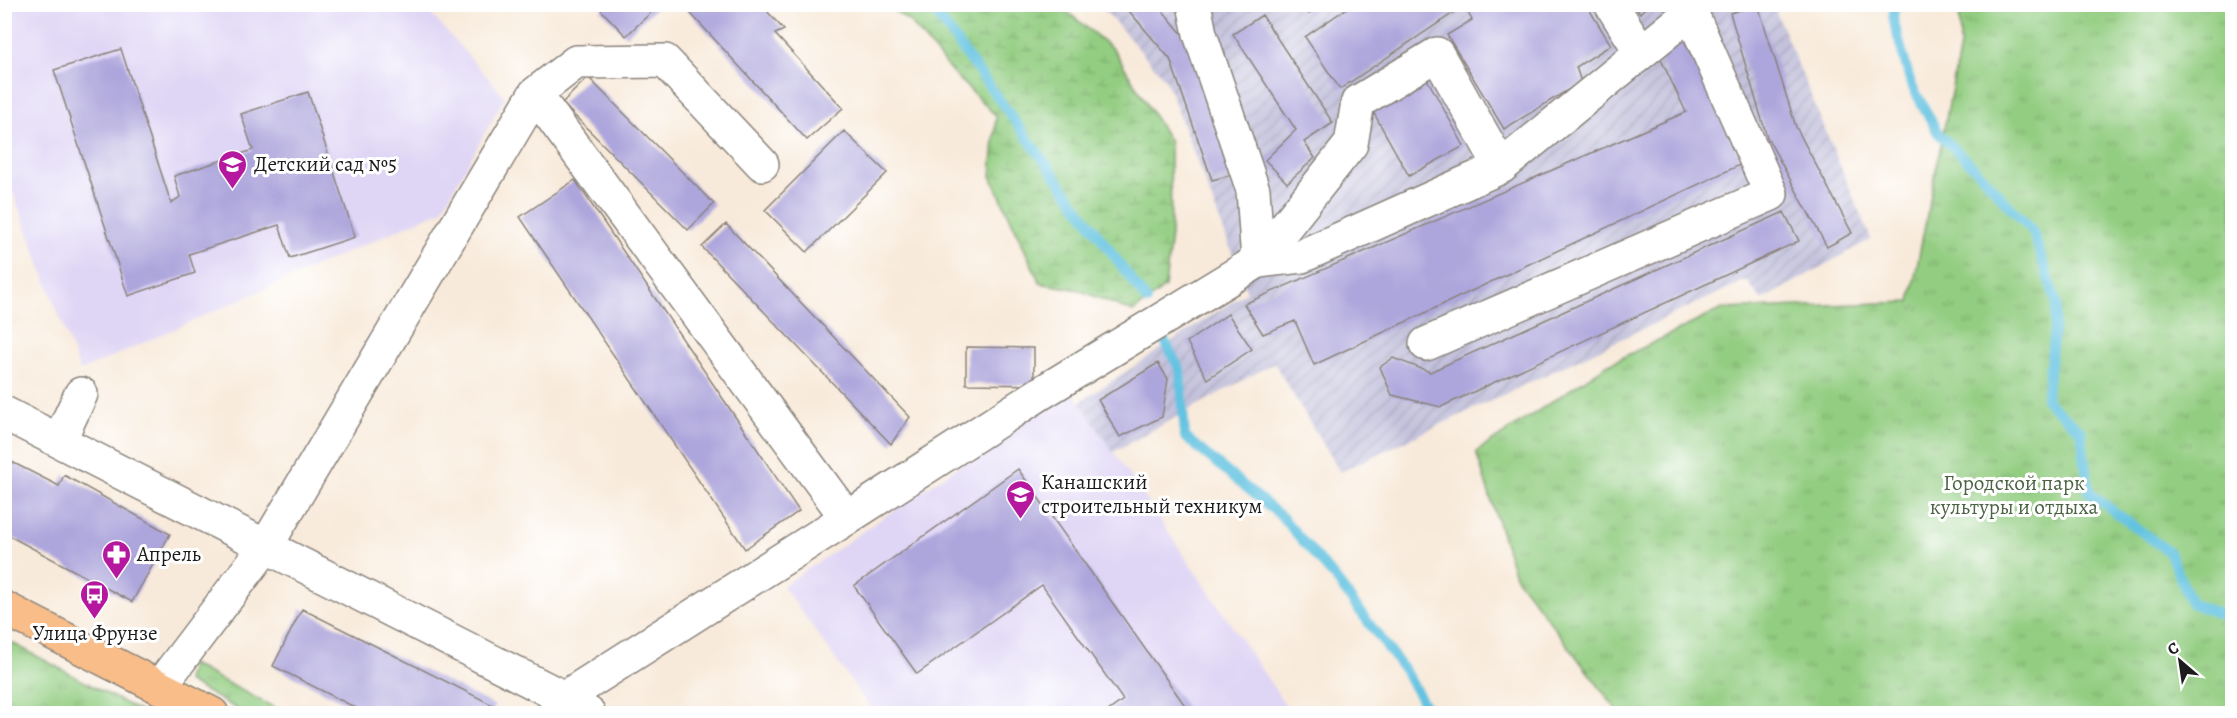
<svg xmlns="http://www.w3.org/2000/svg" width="2237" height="718" viewBox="0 0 2237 718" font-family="Alegreya,serif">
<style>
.built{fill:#dfd5f5}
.industrial{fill:url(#industrial-furrows)}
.grass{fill:url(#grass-tufts);stroke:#58744e;stroke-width:1.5}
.wetland{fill:url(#wetland-marsh);stroke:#58744e;stroke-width:1.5}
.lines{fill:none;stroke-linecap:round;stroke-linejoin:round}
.stream{stroke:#63c3e1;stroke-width:10}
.building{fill:#ada6dc}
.minor-casing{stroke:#8a837b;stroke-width:36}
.major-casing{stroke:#8a837b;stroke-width:36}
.minor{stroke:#fff;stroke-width:33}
.major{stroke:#f8bd88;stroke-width:33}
.labels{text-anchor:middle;stroke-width:6;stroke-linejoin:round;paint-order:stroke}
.poi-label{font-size:21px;fill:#1c1c1c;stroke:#fff;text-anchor:start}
.park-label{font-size:21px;fill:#4c6344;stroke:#fff}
</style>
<defs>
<pattern id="industrial-furrows" width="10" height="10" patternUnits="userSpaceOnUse" patternTransform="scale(1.5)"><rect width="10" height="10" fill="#c3c1db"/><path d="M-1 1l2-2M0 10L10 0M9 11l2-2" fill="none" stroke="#a7a5bb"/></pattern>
<pattern id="grass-tufts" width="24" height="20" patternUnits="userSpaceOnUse" patternTransform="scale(1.5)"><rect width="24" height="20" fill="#93cd81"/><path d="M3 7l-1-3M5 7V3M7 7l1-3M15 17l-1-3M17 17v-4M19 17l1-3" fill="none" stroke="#7eaf6f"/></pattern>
<pattern id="wetland-marsh" width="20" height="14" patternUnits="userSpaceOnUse" patternTransform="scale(1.5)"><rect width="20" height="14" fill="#93cd81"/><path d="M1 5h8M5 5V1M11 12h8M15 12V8" fill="none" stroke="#7eaf6f"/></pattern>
</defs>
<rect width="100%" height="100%" fill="#fff"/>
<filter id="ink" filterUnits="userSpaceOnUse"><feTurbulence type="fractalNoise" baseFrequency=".0167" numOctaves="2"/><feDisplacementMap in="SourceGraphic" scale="12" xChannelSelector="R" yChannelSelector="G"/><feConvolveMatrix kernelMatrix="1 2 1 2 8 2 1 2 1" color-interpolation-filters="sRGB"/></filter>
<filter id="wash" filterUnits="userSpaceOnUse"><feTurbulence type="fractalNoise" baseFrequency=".008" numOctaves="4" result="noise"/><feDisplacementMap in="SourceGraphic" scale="24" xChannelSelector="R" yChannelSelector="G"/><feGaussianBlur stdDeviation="1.35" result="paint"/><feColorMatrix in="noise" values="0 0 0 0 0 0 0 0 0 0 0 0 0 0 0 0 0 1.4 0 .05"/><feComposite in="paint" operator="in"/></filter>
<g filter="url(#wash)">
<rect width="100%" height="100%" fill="#f8eada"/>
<!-- built -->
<path class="built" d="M5,5H423L505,97L442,210L80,371L5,171Z
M1070,390L1080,402L1291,713H874L783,586Z"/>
<!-- industrial -->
<path class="industrial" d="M1100,5H1773L1871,239L1762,300L1746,280L1340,472L1274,363L1113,452L1080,402L1247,292L1166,80Z"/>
<!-- grass -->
<path class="grass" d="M1959,5H2232V713H1619L1515,576L1476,452L1607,365L1722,309L1910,302L1960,47Z
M4,639H5L143,713H5Z
M191,664L285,713H244L187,681Z"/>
<!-- wetland -->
<path class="wetland" d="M887,5H1059L1114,50L1170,142L1171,234L1165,287L1133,312L1079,290L1040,283L991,176L996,116L952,72L911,23Z"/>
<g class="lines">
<!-- stream -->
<path class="stream" d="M929,4L1147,301
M1895,4L1893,19L1911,84L1938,133L1978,171L2033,232L2057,304L2046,400L2081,431L2089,493L2169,552L2191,603L2232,619
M1161,334L1180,370L1185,437L1282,517L1335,578L1405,671L1430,714"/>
</g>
<g id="blocks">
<!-- building -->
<path class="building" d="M607,4H660L626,36L601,10Z
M682,4H772L766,10L784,30L775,34L843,108L807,140Z
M1123,4H1157L1189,42L1235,174L1212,180L1170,59Z
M1300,4H1320L1309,14Z
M1353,4H1455L1459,9L1340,89L1305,37Z
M1463,4H1586L1611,45L1576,67L1581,82L1504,129L1447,35L1472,20Z
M1634,4H1649L1640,13Z
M1758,5L1796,127L1852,233L1827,247L1767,137L1730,13Z
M1262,15L1333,123L1304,142L1315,158L1287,183L1265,160L1296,130L1233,34Z
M1683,38L1742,164L1314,365L1295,321L1263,334L1244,304L1686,112L1657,51Z
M121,49L171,203L180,197L174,176L253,150L241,114L308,92L355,237L290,258L279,225L189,254L195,273L128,296L54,70Z
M588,77L714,204L688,230L562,103Z
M1426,77L1464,146L1409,176L1371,108Z
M844,131L887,173L807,252L765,210Z
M575,180L799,511L745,549L520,217Z
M1784,212L1799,241L1441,407L1392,395L1380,367L1393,358L1430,372Z
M726,224L910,417L891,444L702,247Z
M1228,314L1252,349L1207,379L1187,342Z
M966,347L1034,348V385L966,384Z
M1158,363L1168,379L1162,417L1120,437L1098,400Z
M4,458L59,486L64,475L170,534L132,602L4,533Z
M1018,469L1191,714H1104L1123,700L1042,585L917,674L854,586Z
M302,609L495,706L491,714H368L273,666Z"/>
</g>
</g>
<g filter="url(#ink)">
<use href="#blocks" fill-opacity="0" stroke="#8a837b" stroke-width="1.5"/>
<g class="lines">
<defs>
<path id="minor" d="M1194,4L1200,34L1253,190L1258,261
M1611,4L1641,52
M535,94L576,62L665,61L762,164
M1258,261L1302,256L1501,167L1691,12L1771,194L1426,344
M4,413L564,698L589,714
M59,441L81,394
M847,518L1041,393L1258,261L1351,144L1358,102L1437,54L1501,167
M160,686L266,546L535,94L847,518L564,698L554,714"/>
<path id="major" d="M4,608L212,714"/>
</defs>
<!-- minor casing -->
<use href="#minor" class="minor-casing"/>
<!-- major casing -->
<use href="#major" class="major-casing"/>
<!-- minor -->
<use href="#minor" class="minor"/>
<!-- major -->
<use href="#major" class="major"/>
</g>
</g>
<!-- icons -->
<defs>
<symbol id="school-pin" viewBox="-11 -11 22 30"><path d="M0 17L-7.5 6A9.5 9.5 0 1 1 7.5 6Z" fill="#b5179e" stroke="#fff"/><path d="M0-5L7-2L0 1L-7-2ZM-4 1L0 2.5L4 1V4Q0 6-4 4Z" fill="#fff"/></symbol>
<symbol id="university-pin" viewBox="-11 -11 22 30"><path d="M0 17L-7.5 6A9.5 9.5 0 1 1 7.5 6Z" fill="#b5179e" stroke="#fff"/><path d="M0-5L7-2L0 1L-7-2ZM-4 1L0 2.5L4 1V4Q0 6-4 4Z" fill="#fff"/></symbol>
<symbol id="pharmacy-pin" viewBox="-11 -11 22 30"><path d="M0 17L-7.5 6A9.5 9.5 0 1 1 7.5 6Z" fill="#b5179e" stroke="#fff"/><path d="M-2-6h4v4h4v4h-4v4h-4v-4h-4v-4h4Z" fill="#fff"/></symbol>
<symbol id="bus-pin" viewBox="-11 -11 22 30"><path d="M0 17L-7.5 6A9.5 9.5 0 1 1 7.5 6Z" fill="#b5179e" stroke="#fff"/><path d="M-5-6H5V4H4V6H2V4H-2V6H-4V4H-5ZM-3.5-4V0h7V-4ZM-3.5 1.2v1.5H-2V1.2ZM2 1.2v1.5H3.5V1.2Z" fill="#fff"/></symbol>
</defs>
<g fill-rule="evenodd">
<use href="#school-pin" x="216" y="148" width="33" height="45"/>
<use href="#university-pin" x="1004" y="478" width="33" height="45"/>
<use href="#pharmacy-pin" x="100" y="538" width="33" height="45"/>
<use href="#bus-pin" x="78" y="578" width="33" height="45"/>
</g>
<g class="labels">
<!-- poi labels -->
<g class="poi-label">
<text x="254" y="171">Детский сад №5</text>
<text x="1041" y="489">Канашский<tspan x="1041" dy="24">строительный техникум</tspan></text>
<text x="137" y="561">Апрель</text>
<text x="95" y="640" text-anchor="middle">Улица Фрунзе</text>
</g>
<!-- park labels -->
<g class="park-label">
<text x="2014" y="490">Городской парк<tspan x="2014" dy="24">культуры и отдыха</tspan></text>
</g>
</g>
<!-- margin -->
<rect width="2237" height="718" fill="none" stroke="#fff" stroke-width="24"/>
<!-- north arrow -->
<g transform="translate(2180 661) rotate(331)" stroke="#ffffff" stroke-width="4.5" paint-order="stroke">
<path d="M0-4.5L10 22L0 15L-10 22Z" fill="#1c1c1c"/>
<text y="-9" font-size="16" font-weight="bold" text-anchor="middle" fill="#1c1c1c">С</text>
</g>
</svg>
